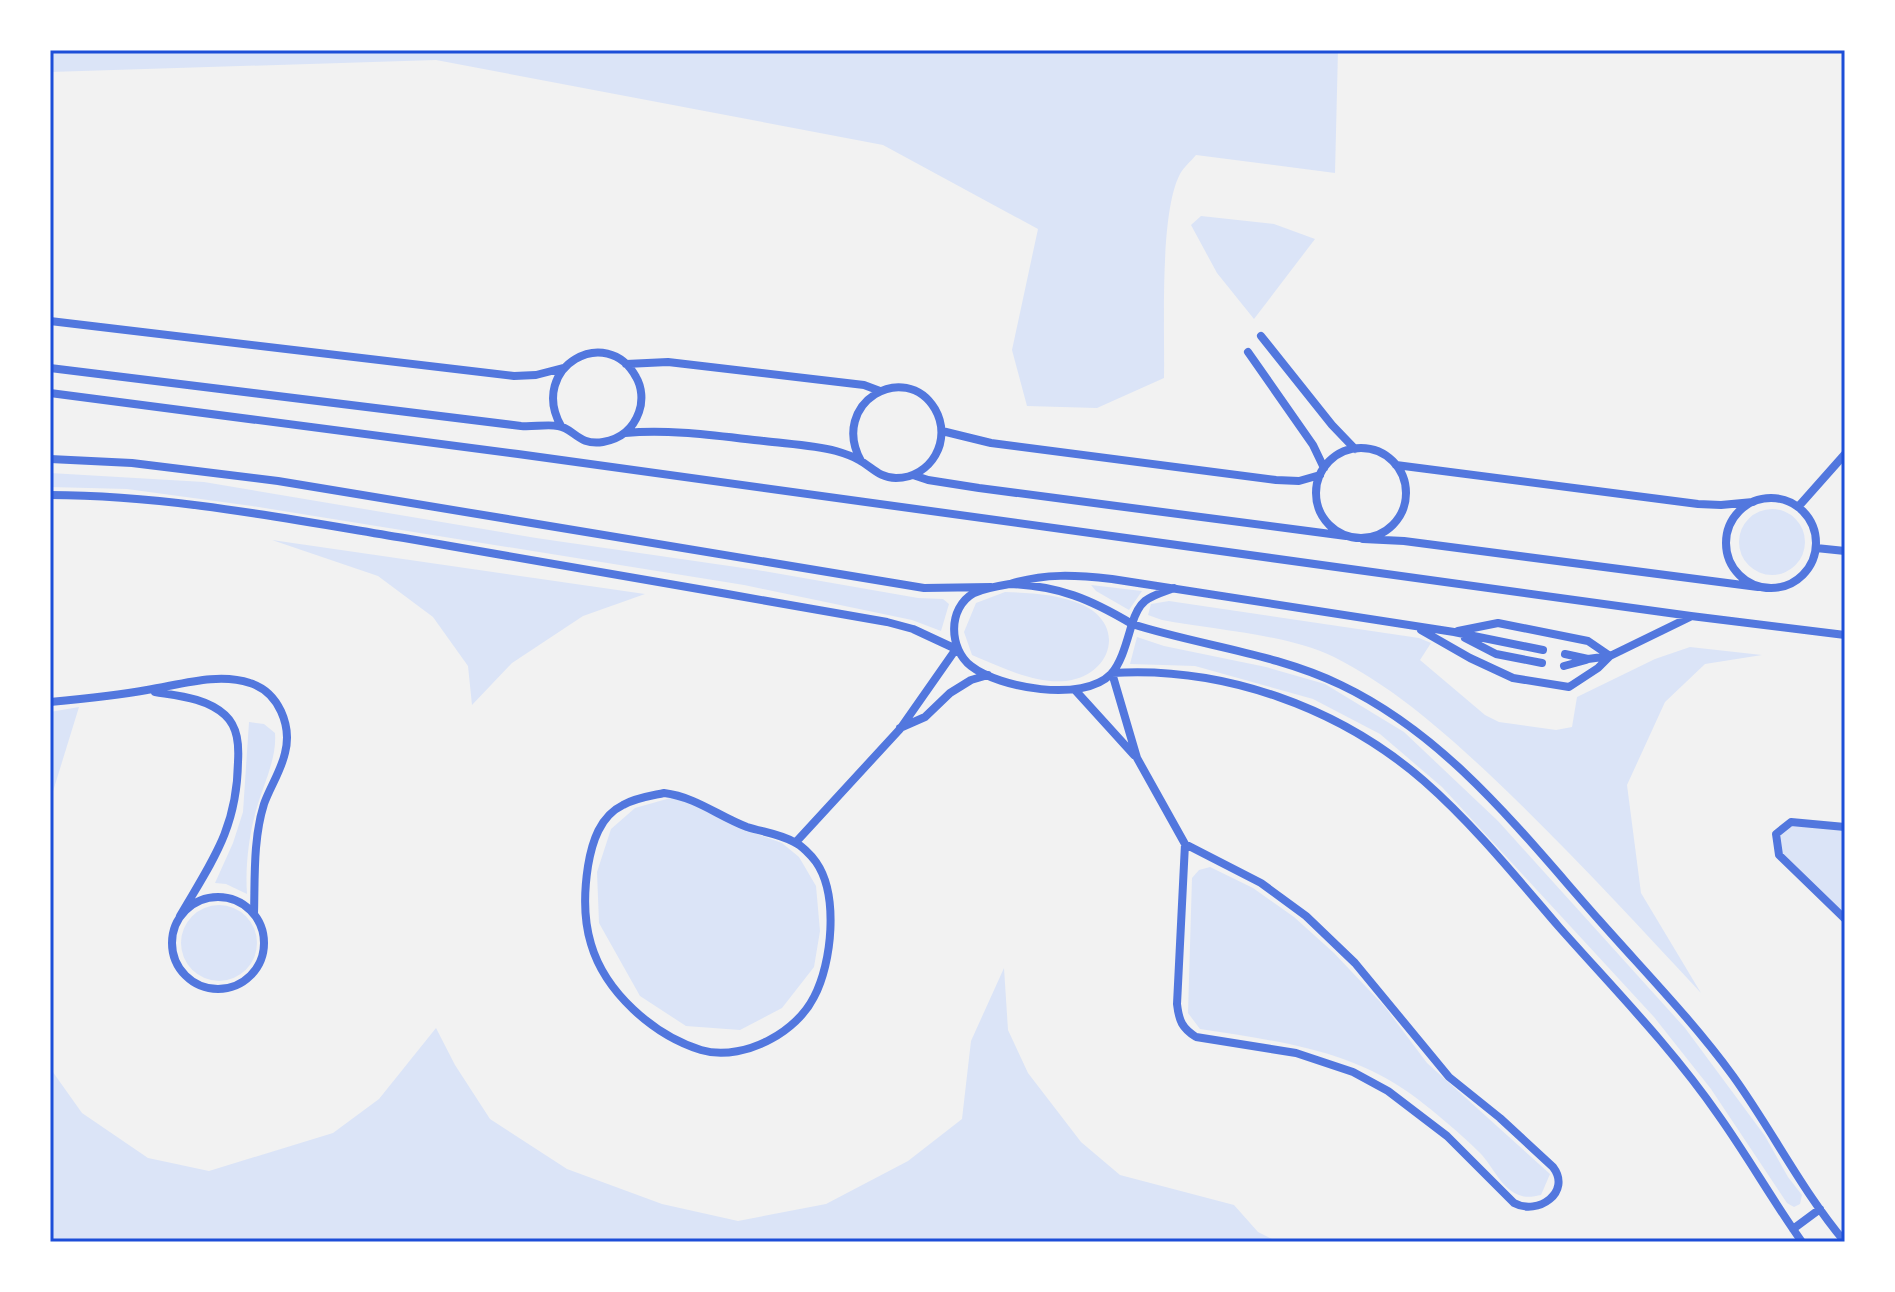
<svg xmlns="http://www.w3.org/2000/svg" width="1895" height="1292" viewBox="0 0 1895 1292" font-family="'Exo 2',sans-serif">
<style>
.green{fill:#dbe4f7}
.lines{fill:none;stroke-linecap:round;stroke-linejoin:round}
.minor{stroke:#5277de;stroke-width:8}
.neatline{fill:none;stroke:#1d4ed8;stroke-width:3}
</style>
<rect width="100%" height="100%" fill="#f2f2f2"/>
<!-- green -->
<path class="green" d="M50,50H1338L1335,173L1196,155C1191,161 1183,168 1180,174C1159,214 1165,330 1164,378L1097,408L1027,406L1012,350L1038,229L883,145L436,60L50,72Z
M1201,216L1274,224L1315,239L1254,319L1217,273L1191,225Z
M50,473L204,482L536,538L757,570L918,598L943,599L949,604L941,631L912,620L744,585L252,506L127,489L50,487Z
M1739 542a33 33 0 1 1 66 0a33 33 0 1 1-66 0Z
M272,540L645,594L583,616L512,663L472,705L468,666L433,617L378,576Z
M1091,585L1142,591L1129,610L1096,591Z
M1005,592C1032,593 1058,594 1083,605C1127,626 1111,676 1066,681C1034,684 1001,667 972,655L964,632L976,603Z
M1169,601L1419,638L1431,643L1420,660L1485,715L1499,722L1556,730L1572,727L1577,697L1655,659L1690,647L1762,655L1705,664L1665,702L1627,785L1641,893L1701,993C1632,919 1563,844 1489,774C1443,731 1392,686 1334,657C1287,634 1214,630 1162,620L1148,615L1151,604Z
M1137,637L1164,646L1266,667L1325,684L1404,732L1498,821L1685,1028L1765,1136L1788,1177L1802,1195L1800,1204L1794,1207L1787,1203L1711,1089L1654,1017L1442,787L1380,734L1313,699L1195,666L1130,664Z
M79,707L50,801V712Z
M249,722L264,724L275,733C277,758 264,783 257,807C249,834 245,866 247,894L226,884L215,883L233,843L243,812Z
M681,795L743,829L782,843L799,857L816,886L820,931L814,967L782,1008L740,1030L686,1026L640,996L599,923L597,872L611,829L635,808Z
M1783,826L1845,827V919L1806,883L1776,846Z
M1210,867L1253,888L1294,917L1334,953L1385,1007L1427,1063L1550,1174L1541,1195C1536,1196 1527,1198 1522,1196C1502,1191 1493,1166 1480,1153C1460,1133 1437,1114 1415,1097C1351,1049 1276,1041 1200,1029L1188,1013L1192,878L1199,870Z
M181 943a38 38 0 1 1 76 0a38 38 0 1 1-76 0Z
M1004,968L1008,1030L1028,1073L1081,1142L1120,1175L1234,1205L1258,1232L1278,1242H50V1068L82,1113L148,1158L209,1171L333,1133L379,1099L436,1028L455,1065L490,1119L567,1169L662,1204L738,1221L826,1204L908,1161L962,1119L971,1041Z"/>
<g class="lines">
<!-- minor -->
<path class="minor" d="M50,321L514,376L536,375L563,368
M1261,336L1332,425L1355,449
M1248,352L1313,445L1324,468
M626,364L668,362L864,385L880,391
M50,368L521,426C533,427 547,424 558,426C574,428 578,446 603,442C620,439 633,429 639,412C643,401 642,387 636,377C607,323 528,367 561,426
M50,393L518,454L1691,616L1845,635
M942,431L991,443L1276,480L1299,481L1320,475
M625,433C672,429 717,436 764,441C788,444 813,445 836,451C843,453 852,456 859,460C872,467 879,478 896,478C931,478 953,440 935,409C905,359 829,403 861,461
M1316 493a45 45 0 1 1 90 0a45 45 0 1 1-90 0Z
M50,459L132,463L278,481L924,588L991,587
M1396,465L1698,504L1721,505L1753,502
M913,475L928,480L979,488L1346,536
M50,495C168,495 288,519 404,538C565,565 726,594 887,622L913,629L956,649L900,729L796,842
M1726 543a45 45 0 1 1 90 0a45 45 0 1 1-90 0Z
M1798,507L1845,454
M1363,539L1404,541L1758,587
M1816,548L1845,551
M1010,584C1045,573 1076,575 1112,579L1454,632L1543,650
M1010,584C1059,586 1090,599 1132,624C1127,640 1122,662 1111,674C1083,703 999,688 971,666C949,649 947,608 974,593C985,588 998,586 1010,584Z
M1174,588C1149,597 1140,598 1132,624C1201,646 1275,653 1341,685C1448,736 1522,833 1599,920C1644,971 1693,1021 1733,1076C1772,1130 1802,1191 1845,1242
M1421,630L1470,658L1513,678L1569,687L1598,668L1610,656L1588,641L1498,623L1458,631
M1465,638L1496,654L1542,663
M1565,654L1588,659L1610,656L1690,617
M1564,666L1586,660
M1075,690L1134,755
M155,692C179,696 206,698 225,715C238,727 239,745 238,762C237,829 212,861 180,916
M50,702C83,699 115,696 147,690C179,685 218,672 250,683C279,692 292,726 285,753C281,771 270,787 264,804C253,839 255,878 254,914
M900,728L925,717L950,693L971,680L988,675
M664,793C696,797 718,816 747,827C763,832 780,834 794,842C801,845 811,855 816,862C839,895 832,963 814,997C805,1015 788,1030 771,1039C751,1050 724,1057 701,1050C653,1035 605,992 591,944C583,918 584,892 588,866C592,842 600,816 623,805C635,798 650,796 664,793Z
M1845,827L1791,822L1776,834L1779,855L1845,919
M1185,844L1261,883L1306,916L1355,963L1449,1077L1500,1118L1553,1167C1572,1192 1538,1216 1514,1203L1447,1136L1388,1091L1353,1072L1296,1053L1196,1037C1182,1028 1179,1021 1177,1004L1185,844L1137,758L1112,673C1223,666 1339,707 1424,781C1473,824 1516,877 1559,927C1614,989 1672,1048 1719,1116C1748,1157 1773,1201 1802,1242
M172 943a46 46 0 1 1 92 0a46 46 0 1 1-92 0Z
M1793,1229L1820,1209"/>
</g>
<!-- border -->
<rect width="1895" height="1292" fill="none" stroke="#ffffff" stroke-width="104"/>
<rect x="52" y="52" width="1791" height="1188" class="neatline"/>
</svg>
